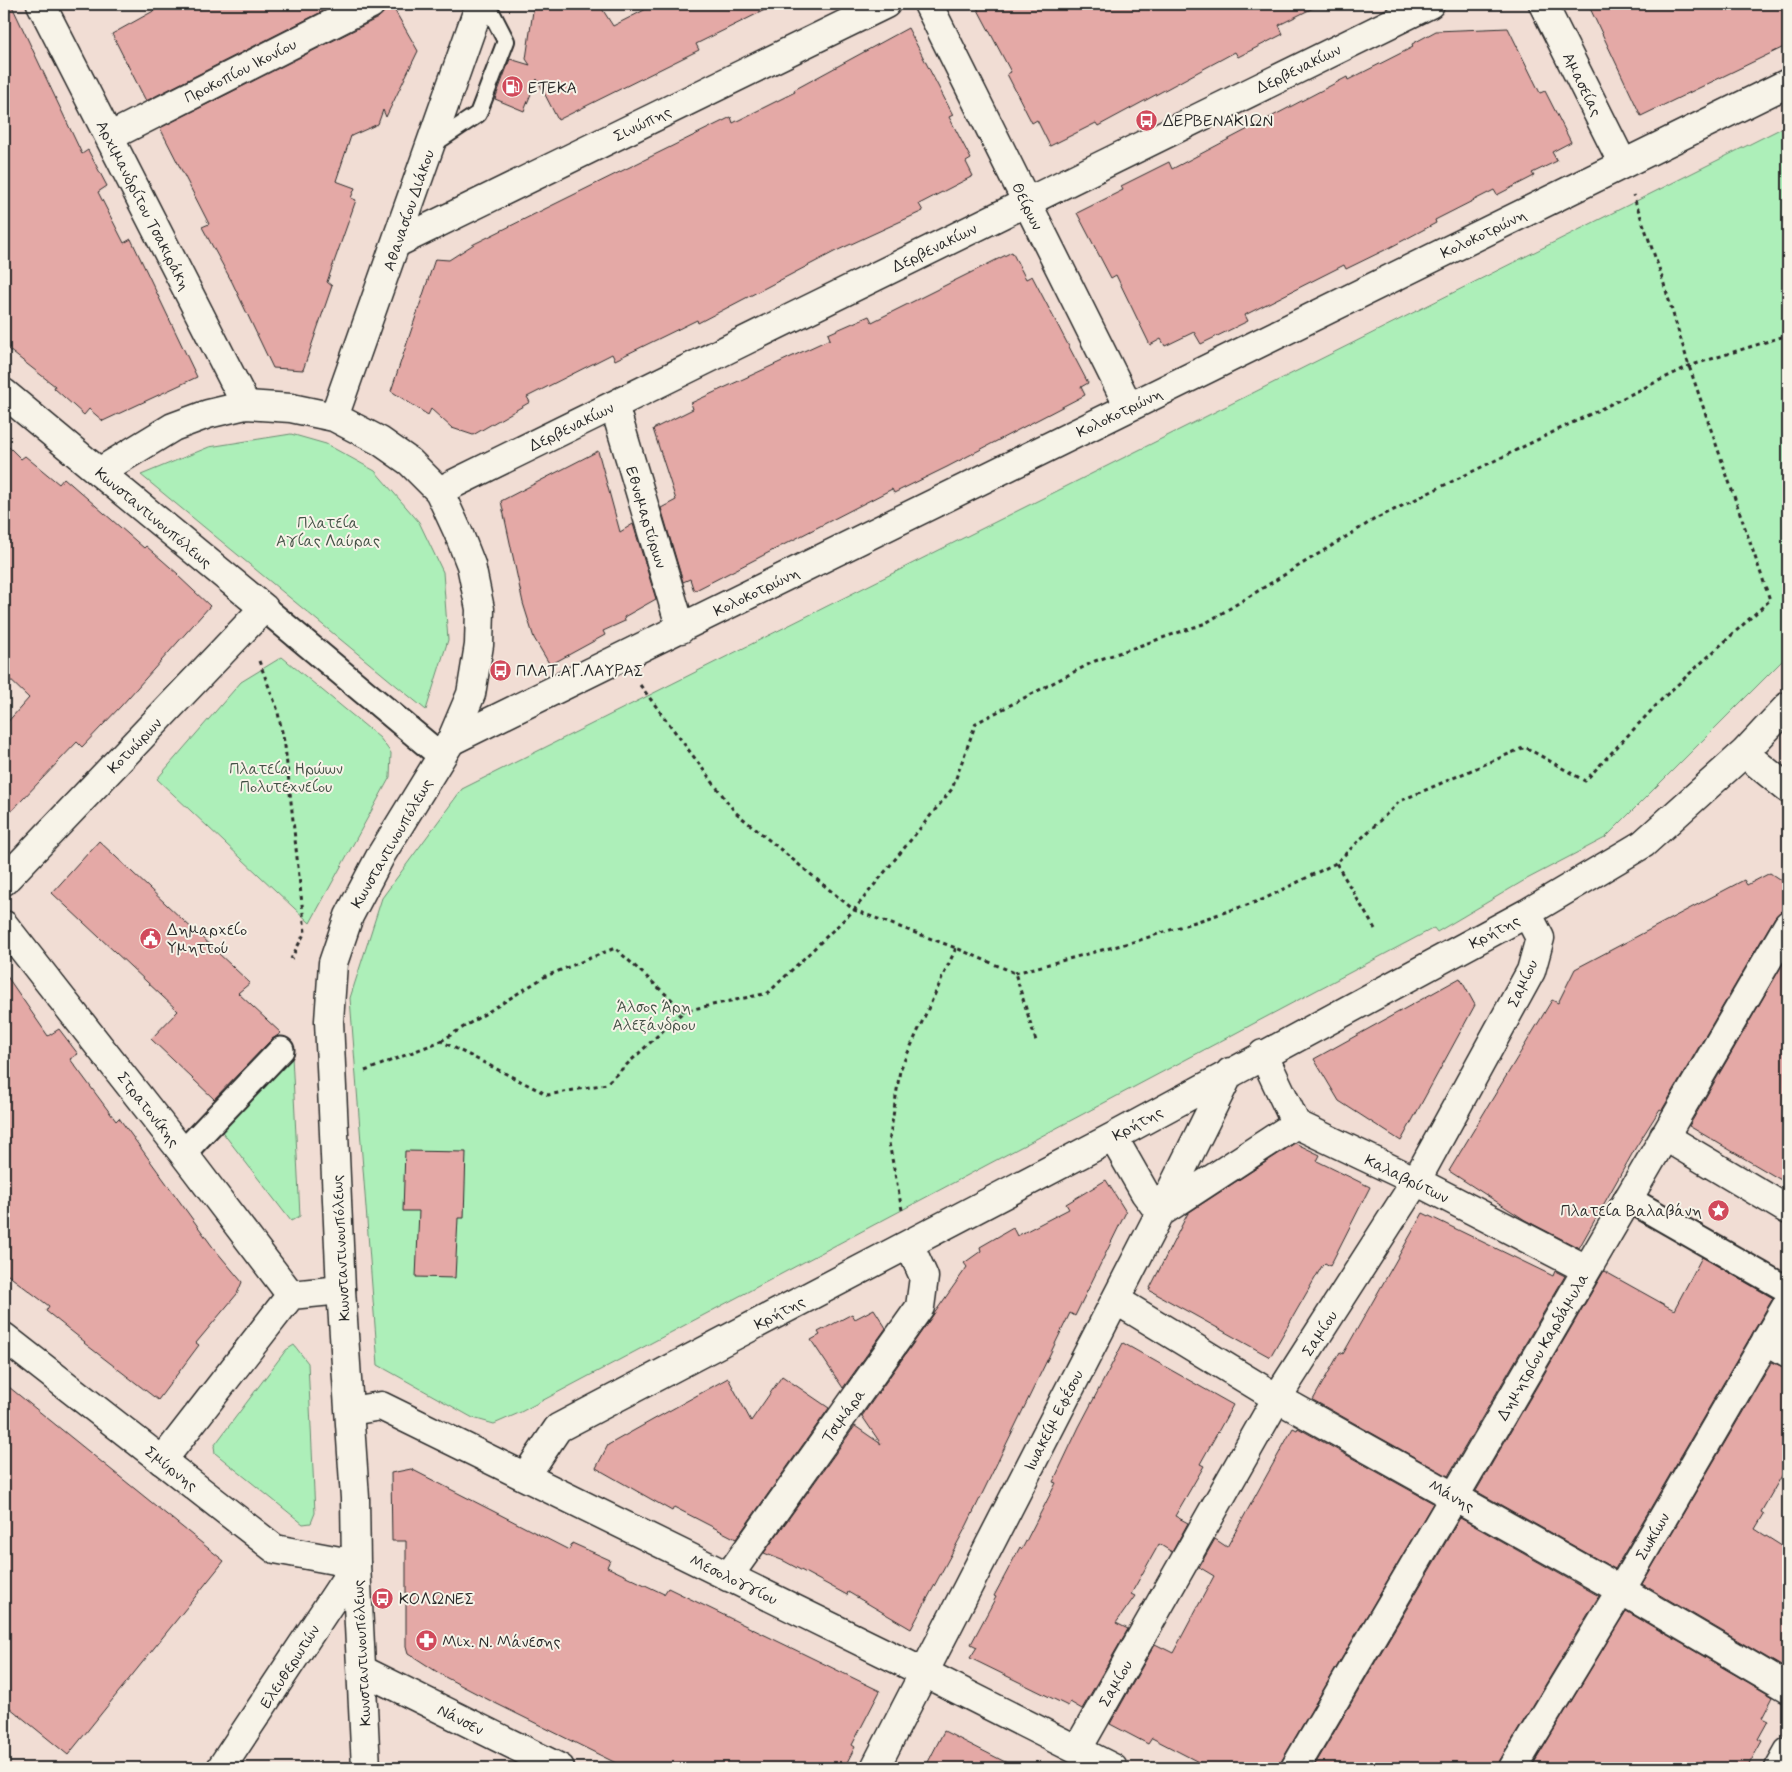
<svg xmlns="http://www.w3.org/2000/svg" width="1792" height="1772" viewBox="0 0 1792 1772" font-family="Mynerve,sans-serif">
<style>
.green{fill:#adefb9;stroke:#6c8d72}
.building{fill:#e4a9a6;stroke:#2b2b2b}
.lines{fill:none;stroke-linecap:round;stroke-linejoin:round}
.service-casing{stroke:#2b2b2b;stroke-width:20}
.pedestrian-casing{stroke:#2b2b2b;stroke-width:29}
.minor-casing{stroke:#2b2b2b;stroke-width:31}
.tertiary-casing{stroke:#2b2b2b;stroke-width:31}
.secondary-casing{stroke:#2b2b2b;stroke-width:31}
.path{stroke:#2b2b2b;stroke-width:3;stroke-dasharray:4 4;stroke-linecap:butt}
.service{stroke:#f7f3e8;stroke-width:16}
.pedestrian{stroke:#f7f3e8;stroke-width:25}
.minor{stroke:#f7f3e8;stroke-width:28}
.tertiary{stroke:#f7f3e8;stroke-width:28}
.secondary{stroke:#f7f3e8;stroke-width:28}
.labels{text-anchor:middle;stroke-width:4;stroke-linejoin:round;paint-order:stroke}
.street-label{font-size:16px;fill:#2b2b2b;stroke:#f7f3e8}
.poi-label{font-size:16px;fill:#2b2b2b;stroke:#f7f3e8;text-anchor:start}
.park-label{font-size:16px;fill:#455247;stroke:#f7f3e8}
</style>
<rect width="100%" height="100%" fill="#f1ddd4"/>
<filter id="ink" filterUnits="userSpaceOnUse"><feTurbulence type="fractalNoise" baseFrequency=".02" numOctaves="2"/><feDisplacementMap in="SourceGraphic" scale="10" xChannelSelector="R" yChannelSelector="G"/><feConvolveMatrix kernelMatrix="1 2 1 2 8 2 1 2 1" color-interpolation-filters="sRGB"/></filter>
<g filter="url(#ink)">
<!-- green -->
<path class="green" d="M1788,125V655L1605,838L1525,880L1437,932L1434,928L519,1413L494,1424L473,1418L378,1365L350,998L382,898L462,789Z
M291,434L326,444L375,471L419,522L443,572L448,640L426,710L141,475L209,447Z
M282,657L380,738L391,753L390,777L310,923L157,779L241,682Z
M292,1055L300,1216L291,1221L220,1129Z
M294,1345L308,1363L315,1513L311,1523L303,1524L215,1453L214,1446L286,1350Z"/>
<!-- building -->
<path class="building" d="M4,4H11L82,154L88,150L107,186L98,192L124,243L131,239L197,377L103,421L89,409L84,415L54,388L55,386L4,346Z
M166,4H337L146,101L112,34Z
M386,4H391L418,51L386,117L383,110L378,124L351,136L336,181L355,188L351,198L356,200L327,282L332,286L303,370L273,368L232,282L202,227L209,224L160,128L378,18L384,12Z
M534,4H599L613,26L656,4H777L696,44L699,50L558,120L537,79L524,111L495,99L510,59L530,65L526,59Z
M975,4H1321L1279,25L1283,34L1238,57L1235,52L1098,126L1096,123L1050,146L1037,120L1032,123L1007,74L1011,72Z
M1588,4H1788V45L1641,116Z
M908,28L953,115L949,117L971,159L966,162L973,176L919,204L923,211L836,251L698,323L697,320L615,360L612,354L527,397L530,402L473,435L452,428L431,409L428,415L391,391L435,259L449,260L474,244L731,117L733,123L795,92L794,90Z
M1508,28L1540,93L1545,91L1571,142L1552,152L1557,161L1532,173L1534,176L1497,195L1494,190L1435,220L1436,223L1389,248L1346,269L1344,265L1245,315L1248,321L1201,344L1194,332L1165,346L1161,339L1150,345L1116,275L1111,278L1077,213L1123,190L1121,186L1169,162L1172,169L1347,77L1348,80L1413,47L1412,44L1436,31Z
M1012,252L1026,279L1032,276L1088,383L1081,387L1085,395L947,467L894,493L892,489L694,591L690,579L683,582L661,508L676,500L653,429L693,409L691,403L830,339L828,334L869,316L872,322Z
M4,442L21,459L25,456L59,484L64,478L144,548L146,546L178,574L177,575L210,606L121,706L82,747L77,742L4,819V726L29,698L4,674Z
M598,451L620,532L633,524L656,599L624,617L625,621L603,631L605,635L550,665L534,638L523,603L501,501Z
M99,841L250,983L238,993L281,1033L271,1040L214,1099L151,1039L178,1011L52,893Z
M1770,873L1788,885V909L1781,911L1775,917L1662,1110L1660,1109L1636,1147L1579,1248L1525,1220L1449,1171L1552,1000L1558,1003L1575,969L1744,880L1747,885Z
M1788,955V1184L1689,1126Z
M4,972L48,1036L59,1029L78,1054L70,1059L116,1121L119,1118L212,1246L242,1282L237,1294L196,1343L199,1345L158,1400L84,1343L85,1342L46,1311L49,1306L4,1272Z
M1460,978L1475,1005L1401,1141L1339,1101L1314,1059Z
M1295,1143L1320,1155L1317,1161L1370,1187L1330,1266L1325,1263L1322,1266L1270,1357L1149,1290L1188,1213Z
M405,1151L466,1152L464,1218H458L455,1278L416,1277L419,1211H403Z
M1106,1180L1126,1212L1075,1316L1070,1313L967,1525L911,1629L848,1592L847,1595L784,1561L764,1553L855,1426L881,1444L862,1416L967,1267L964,1263L981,1251L980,1247L1013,1228L1017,1236L1069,1209L1066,1204Z
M1423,1213L1553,1276L1555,1271L1565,1276L1448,1476L1313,1400L1340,1352L1343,1354Z
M1702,1257L1773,1298L1615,1569L1476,1491L1604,1271L1674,1310Z
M874,1309L886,1328L843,1388L811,1340L820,1335L818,1332L852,1314L855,1319Z
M1123,1343L1233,1405L1200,1464L1204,1466L1175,1516L1188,1523L1172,1552L1159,1544L1131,1594L1135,1596L1116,1623L1128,1629L1082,1709L1070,1702L1068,1706L970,1658L977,1647L971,1644L996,1597L994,1596L1020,1547L1022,1549L1056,1483L1053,1482L1079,1427Z
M1772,1362L1788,1369V1465L1761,1512L1764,1514L1755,1529L1788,1550V1670L1642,1584Z
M782,1376L829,1408L736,1539L674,1507L672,1511L596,1468L608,1445L728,1378L751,1421Z
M4,1383L224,1561L68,1755L4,1703Z
M1293,1428L1297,1430L1298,1428L1433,1503L1282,1760L1279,1768H1210L1152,1738L1148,1744L1110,1724L1155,1644L1173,1653L1214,1576L1199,1567L1215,1539L1227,1547Z
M411,1469L569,1550L572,1543L610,1560L607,1567L664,1594L668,1588L880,1691L852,1745L855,1747L844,1768H626L491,1701L445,1677L408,1653L406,1646V1541H392L391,1473Z
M1460,1518L1599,1596L1500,1760L1497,1768H1313Z
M1626,1611L1773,1697L1762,1718L1768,1721L1758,1739L1762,1741L1747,1768H1531Z
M944,1731L1017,1768H925Z"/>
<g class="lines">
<defs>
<path id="service" d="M430,146L478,114L506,41L487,4"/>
<path id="pedestrian" d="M264,608L441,756
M183,1153L281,1050
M1627,1198L1788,1290"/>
<path id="minor" d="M41,4L246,405
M928,4L1129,407
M1543,4L1623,164
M109,137L371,4
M397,243L886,4
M614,405L681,629
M439,491L1430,4
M451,741L1788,83
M1744,753L1788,789
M4,881L264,608L99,472
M4,925L183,1153L291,1295
M1263,1054L1296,1124L1416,1181L1586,1269
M1664,1136L1788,1210
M1113,1137L1145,1193L1160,1213L1296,1124
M1116,1300L1277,1398L1621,1590L1788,1688
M1766,1340L1788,1353
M350,1411L381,1406L923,1672L1113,1768
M162,1461L291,1295L341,1290
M525,1477L558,1428L1113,1137L1527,913L1643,844L1744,753L1788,706
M728,1577L920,1307L924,1277L909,1244
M362,1670L560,1768
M1077,1750L1277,1398L1416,1181L1531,971L1540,938L1527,913
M875,1768L1160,1213L1230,1072
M1295,1768C1461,1488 1623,1205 1788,925
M1513,1768L1621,1590L1788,1303
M1779,1768L1788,1752"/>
<path id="tertiary" d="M4,393L99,472L173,427L208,414L246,405L291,408L334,417L380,441L410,462L439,491L458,532L471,565L480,609L479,645L471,694L451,741L381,855L349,916L333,963L329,1021L341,1290L355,1498L356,1564
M334,417L480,4
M4,1337L275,1549L356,1564
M221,1768L356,1564"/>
<path id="secondary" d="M356,1564L366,1768"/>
</defs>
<!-- service casing -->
<use href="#service" class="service-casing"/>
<!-- pedestrian casing -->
<use href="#pedestrian" class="pedestrian-casing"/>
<!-- minor casing -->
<use href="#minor" class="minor-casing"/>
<!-- tertiary casing -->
<use href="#tertiary" class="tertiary-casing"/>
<!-- secondary casing -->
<use href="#secondary" class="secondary-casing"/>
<!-- path -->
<path class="path" d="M259,661L277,708L285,746L305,932L291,959
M640,685L735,812L854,910L956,948L1015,973L1036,1041
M1375,929L1336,863L1400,801L1525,747L1585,781L1664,697L1770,600L1689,366L1660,271L1633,195
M1015,973L1140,940L1262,900L1336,863
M441,1041L546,976L615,948L684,1011L768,993L854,910L952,789L976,723L1095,661L1206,623L1375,519L1689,366L1788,335
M365,1071L441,1041L548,1095L606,1084L684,1011
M902,1210L889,1143L900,1070L956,948"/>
<!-- service -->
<use href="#service" class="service"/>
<!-- pedestrian -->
<use href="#pedestrian" class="pedestrian"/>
<!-- minor -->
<use href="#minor" class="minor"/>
<!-- tertiary -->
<use href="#tertiary" class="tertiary"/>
<!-- secondary -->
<use href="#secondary" class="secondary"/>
</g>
</g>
<!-- icons -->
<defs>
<symbol id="fuel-disc" viewBox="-11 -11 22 22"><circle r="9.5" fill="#d1495b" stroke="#f7f3e8"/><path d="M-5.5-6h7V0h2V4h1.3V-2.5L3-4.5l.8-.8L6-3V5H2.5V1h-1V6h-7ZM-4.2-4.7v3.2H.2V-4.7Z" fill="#fff"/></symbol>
<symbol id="bus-disc" viewBox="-11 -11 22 22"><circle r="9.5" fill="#d1495b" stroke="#f7f3e8"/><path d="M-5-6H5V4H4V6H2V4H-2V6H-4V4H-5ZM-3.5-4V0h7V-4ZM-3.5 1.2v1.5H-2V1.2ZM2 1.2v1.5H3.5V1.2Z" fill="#fff"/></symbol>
<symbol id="civic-disc" viewBox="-11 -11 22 22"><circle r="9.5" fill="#d1495b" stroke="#f7f3e8"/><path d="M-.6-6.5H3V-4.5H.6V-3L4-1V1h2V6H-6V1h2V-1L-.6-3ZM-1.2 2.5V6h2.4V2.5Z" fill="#fff"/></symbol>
<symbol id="sight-disc" viewBox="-11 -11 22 22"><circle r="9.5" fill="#d1495b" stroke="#f7f3e8"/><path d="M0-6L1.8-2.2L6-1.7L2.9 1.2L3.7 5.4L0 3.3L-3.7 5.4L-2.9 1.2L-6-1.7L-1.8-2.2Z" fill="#fff"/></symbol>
<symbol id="pharmacy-disc" viewBox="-11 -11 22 22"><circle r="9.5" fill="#d1495b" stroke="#f7f3e8"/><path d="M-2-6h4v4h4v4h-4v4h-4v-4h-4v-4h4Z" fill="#fff"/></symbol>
</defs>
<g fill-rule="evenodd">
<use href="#fuel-disc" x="500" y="74" width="25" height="25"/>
<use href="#bus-disc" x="1134" y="108" width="25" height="25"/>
<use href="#bus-disc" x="488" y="658" width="25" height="25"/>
<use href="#civic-disc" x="138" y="926" width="25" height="25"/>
<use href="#sight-disc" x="1706" y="1198" width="25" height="25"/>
<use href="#bus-disc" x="370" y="1586" width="25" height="25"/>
<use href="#pharmacy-disc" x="414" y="1628" width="25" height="25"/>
</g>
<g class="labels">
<!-- street labels -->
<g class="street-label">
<text transform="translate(1298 68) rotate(-26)" y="6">Δερβενακίων</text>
<text transform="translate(240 70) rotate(-27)" y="6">Προκοπίου Ικονίου</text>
<text transform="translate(1583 84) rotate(64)" y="6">Αμασείας</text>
<text transform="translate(642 123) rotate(-26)" y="6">Σινώπης</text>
<text transform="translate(144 205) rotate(63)" y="6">Αρχιμανδρίτου Τσακιράκη</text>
<text transform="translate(1028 206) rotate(64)" y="6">Θείρων</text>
<text transform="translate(408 210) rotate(-71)" y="6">Αθανασίου Διάκου</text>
<text transform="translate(1483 233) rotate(-26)" y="6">Κολοκοτρώνη</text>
<text transform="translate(934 247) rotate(-26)" y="6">Δερβενακίων</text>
<text transform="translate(1119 412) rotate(-26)" y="6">Κολοκοτρώνη</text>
<text transform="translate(571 426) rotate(-26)" y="6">Δερβενακίων</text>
<text transform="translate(154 517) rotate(40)" y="6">Κωνσταντινουπόλεως</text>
<text transform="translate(647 517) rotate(73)" y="6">Εθνομαρτύρων</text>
<text transform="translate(756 591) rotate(-26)" y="6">Κολοκοτρώνη</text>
<text transform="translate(134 745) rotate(-46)" y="6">Κοτυώρων</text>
<text transform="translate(391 843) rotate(-60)" y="6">Κωνσταντινουπόλεως</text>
<text transform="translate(1494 931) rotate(-28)" y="6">Κρήτης</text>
<text transform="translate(1522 983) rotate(-65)" y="6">Σαμίου</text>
<text transform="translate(149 1109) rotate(52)" y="6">Στρατονίκης</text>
<text transform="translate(1137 1123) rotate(-29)" y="6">Κρήτης</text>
<text transform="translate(1407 1178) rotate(26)" y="6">Καλαβρύτων</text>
<text transform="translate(340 1248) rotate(-93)" y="6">Κωνσταντινουπόλεως</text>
<text transform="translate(779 1312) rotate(-28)" y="6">Κρήτης</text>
<text transform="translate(1319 1333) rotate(-57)" y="6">Σαμίου</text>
<text transform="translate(1542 1346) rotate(-60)" y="6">Δημητρίου Καρδάμυλα</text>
<text transform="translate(843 1415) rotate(-54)" y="6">Τσιμάρα</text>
<text transform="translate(1053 1420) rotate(-63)" y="6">Ιωακείμ Εφέσου</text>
<text transform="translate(172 1468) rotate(38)" y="6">Σμύρνης</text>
<text transform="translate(1452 1495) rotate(29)" y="6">Μάνης</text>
<text transform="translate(1652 1536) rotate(-60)" y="6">Σωκίων</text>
<text transform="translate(734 1579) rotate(26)" y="6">Μεσολογγίου</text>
<text transform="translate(361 1653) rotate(-93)" y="6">Κωνσταντινουπόλεως</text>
<text transform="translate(289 1666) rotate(-57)" y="6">Ελευθερωτών</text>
<text transform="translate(1115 1683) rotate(-60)" y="6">Σαμίου</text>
<text transform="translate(461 1719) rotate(27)" y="6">Νάνσεν</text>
</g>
<!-- poi labels -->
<g class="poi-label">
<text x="528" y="93">ΕΤΕΚΑ</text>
<text x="1163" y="126">ΔΕΡΒΕΝΑΚΙΩΝ</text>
<text x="516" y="676">ΠΛΑΤ.ΑΓ.ΛΑΥΡΑΣ</text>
<text x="167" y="935">Δημαρχείο<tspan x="167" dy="18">Υμηττού</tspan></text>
<text x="1702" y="1216" text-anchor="end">Πλατεία Βαλαβάνη</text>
<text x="399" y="1604">ΚΟΛΩΝΕΣ</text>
<text x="442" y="1647">Μιχ. Ν. Μάνεσης</text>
</g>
<!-- park labels -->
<g class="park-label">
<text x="328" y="528">Πλατεία<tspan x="328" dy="18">Αγίας Λαύρας</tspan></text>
<text x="286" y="774">Πλατεία Ηρώων<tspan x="286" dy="18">Πολυτεχνείου</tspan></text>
<text x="654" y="1012">Άλσος Άρη<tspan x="654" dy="18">Αλεξάνδρου</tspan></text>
</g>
</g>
<!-- margin -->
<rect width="1792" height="1772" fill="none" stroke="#f7f3e8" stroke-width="20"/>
<rect x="10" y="10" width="1772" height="1752" fill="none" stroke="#2b2b2b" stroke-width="2" filter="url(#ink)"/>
</svg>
